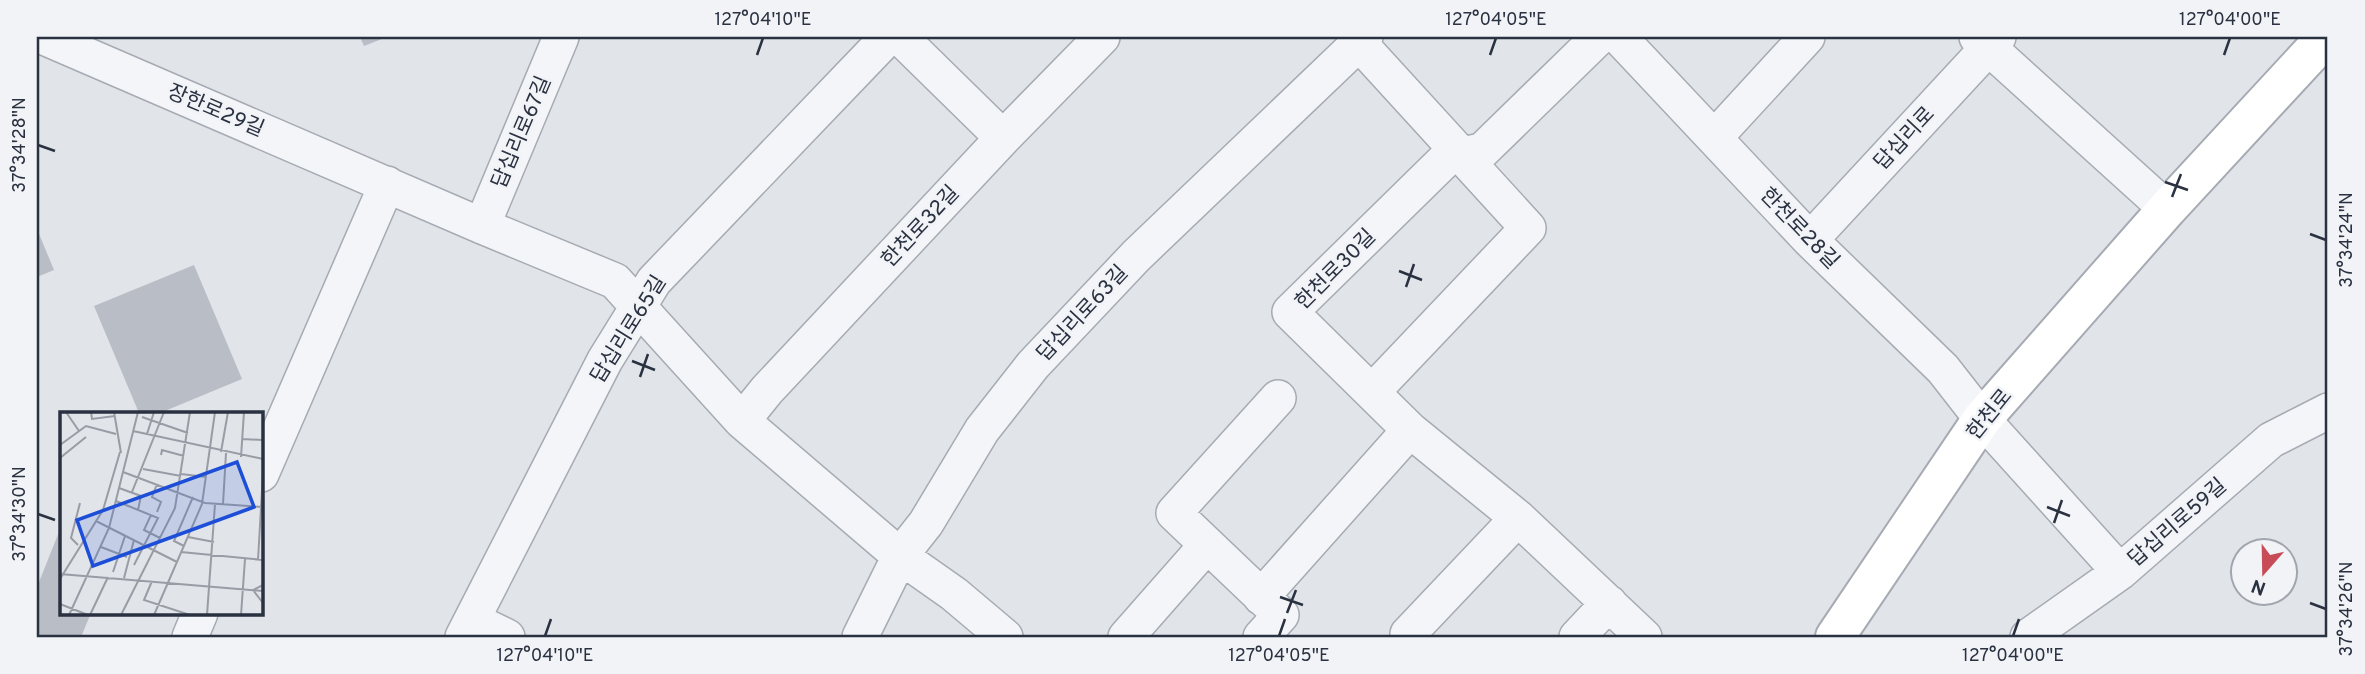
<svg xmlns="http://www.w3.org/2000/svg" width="2365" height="674" viewBox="0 0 2365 674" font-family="Overpass,'Noto Sans KR',sans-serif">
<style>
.building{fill:#b9bdc6}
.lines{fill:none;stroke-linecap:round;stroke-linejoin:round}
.minor-casing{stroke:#a6abb3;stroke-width:38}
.secondary-casing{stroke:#a6abb3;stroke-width:42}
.minor{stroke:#f4f5f8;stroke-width:35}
.secondary{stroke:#fff;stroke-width:38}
.ticks{fill:none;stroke:#2a3140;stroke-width:2.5}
.labels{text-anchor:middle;stroke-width:5;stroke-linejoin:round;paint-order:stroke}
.street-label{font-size:21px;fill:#2a3140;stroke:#f1f3f7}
.inset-road{fill:none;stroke:#989ca5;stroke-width:2}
.view{fill:#1d4ed8;fill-opacity:0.15;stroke:#1d4ed8;stroke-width:3.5}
.inset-edge{fill:none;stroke:#2a3140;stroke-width:3.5}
.neatline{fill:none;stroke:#2a3140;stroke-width:2.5}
.ticks-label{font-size:18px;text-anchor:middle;fill:#2a3140}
</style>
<rect width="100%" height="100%" fill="#e1e4e9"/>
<!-- building -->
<path class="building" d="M360,37H387L364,46Z
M37,229L54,270L37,277Z
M194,265L242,379L160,413H139L94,306Z
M61,527V613H91L81,637H37V587Z"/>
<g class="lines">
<defs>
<path id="minor" d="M44,37L482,226L615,281L742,421L900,556L954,594L1005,637
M900,37L1003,138
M1599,37L1482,151L1447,158L1290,312L1410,430L1518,518L1644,637
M1619,37L1810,240L1943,369L1982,419L2120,572
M1977,37L2167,209
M1359,43L1528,228L1372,392
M1714,138L1807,37
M482,226L561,37
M1810,240L1998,37
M742,421L767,390L1003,138L1102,37
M261,474L387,184
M1261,597L1410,430
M472,620L507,637
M190,637L200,613
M463,637L605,360L654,281L888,37
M860,637L900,556L926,523L982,430L1033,365L1136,256L1365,37
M1126,637L1207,545
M1261,637L1281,615L1174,513L1278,398
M1412,637L1408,634L1518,518
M1577,637L1609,603
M2028,637L2120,572L2271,440L2328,411"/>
<path id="secondary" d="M1835,637L1982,419L2167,209L2326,37"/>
</defs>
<!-- minor casing -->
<use href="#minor" class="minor-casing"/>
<!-- secondary casing -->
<use href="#secondary" class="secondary-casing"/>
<!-- minor -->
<use href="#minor" class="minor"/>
<!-- secondary -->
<use href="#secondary" class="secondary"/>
</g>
<!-- ticks -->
<path class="ticks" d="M757,55L763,38M1490,55L1496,38M2224,55L2230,38M38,145L55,151M2165,182L2188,190M2172,197L2181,174M2310,234L2326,240M1399,271L1422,280M1406,287L1414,264M632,361L655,370M640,377L648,354M2047,507L2070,516M38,514L55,520M2054,523L2062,500M1280,597L1303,605M2310,603L2326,609M1287,613L1296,590M545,636L551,619M1279,636L1285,619M2013,636L2019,619"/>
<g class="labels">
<!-- street labels -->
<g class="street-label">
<text transform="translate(216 110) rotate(23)" y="7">장한로29길</text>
<text transform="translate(521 132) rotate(-67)" y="7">답십리로67길</text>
<text transform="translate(1904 138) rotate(-47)" y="7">답십리로</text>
<text transform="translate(920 226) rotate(-47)" y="7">한천로32길</text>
<text transform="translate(1800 228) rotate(46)" y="7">한천로28길</text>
<text transform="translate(1335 269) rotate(-45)" y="7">한천로30길</text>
<text transform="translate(1082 313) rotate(-47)" y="7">답십리로63길</text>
<text transform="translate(628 329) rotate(-58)" y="7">답십리로65길</text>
<text transform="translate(1989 414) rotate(-51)" y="7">한천로</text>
<text transform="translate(2177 522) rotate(-41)" y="7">답십리로59길</text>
</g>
</g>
<!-- overview -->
<g transform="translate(60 412)">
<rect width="203" height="203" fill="#e1e4e9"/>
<path class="inset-road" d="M6,0L19,19M31,0L32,7L55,4M54,0L61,41M82,5L128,21M73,19L203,47M87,22L94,0M182,27L203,28M0,33L26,14L56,22M161,40L168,0M101,43L102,38L124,44M181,45L184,0M0,46L26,25M83,57L121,64M63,60L145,91L203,95M121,62L146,65M97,72L92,85L101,90L97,100M59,76L81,84L78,98M72,80L104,0M56,89L98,106L74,153M163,92L166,41M91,103L84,118L100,126M36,109L117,150M128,125L154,130M18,133L11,126L20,91M124,134L114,129L133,85M41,135L67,145M121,140L203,148M198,148L203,61M53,160L65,124M0,162L203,179M64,166L74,128M0,167L43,98L60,40M92,169L84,188L130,203M203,173L193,178L203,191M0,192L28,203M9,203L49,116L78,0M30,203L48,165M61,203L115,96L130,0M94,203L142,92L155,0M147,203L155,92M181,203L185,147"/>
<path class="view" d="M177,50L194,95L33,154L17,108Z"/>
<rect width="203" height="203" class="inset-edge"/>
</g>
<!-- border -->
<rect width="2365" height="674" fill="none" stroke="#f1f3f7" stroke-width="77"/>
<!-- north arrow -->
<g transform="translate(2264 572) rotate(200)"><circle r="33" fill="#f1f3f7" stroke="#a1a5ae" stroke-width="2"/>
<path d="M0-5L12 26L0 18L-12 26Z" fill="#c84c58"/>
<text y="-10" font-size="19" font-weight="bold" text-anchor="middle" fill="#2a3140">N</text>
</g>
<rect x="38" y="38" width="2288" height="598" class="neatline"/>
<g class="ticks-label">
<text x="763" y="25">127°04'10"E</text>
<text x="1496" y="25">127°04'05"E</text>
<text x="2230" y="25">127°04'00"E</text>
<text transform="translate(19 145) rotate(-90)" y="6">37°34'28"N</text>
<text transform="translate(2346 240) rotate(-90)" y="6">37°34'24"N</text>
<text transform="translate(19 514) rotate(-90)" y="6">37°34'30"N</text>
<text transform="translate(2346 609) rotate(-90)" y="6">37°34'26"N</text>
<text x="545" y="661">127°04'10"E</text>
<text x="1279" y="661">127°04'05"E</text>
<text x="2013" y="661">127°04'00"E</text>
</g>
</svg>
